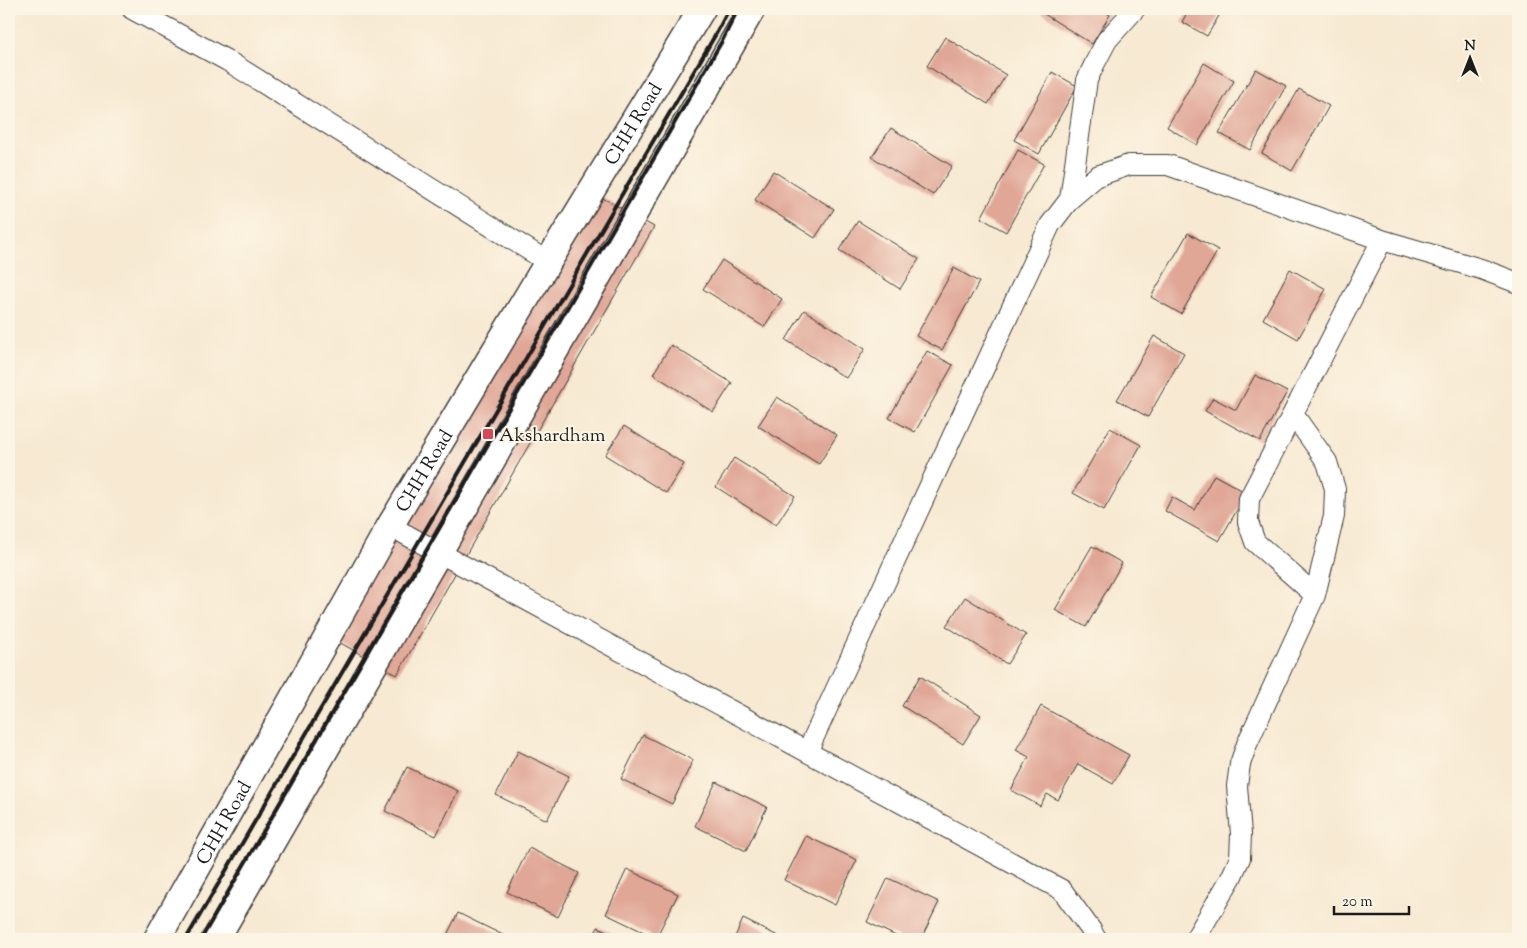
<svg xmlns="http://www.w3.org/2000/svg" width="1527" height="948" viewBox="0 0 1527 948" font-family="'Sorts Mill Goudy',serif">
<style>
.building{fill:#e0a696}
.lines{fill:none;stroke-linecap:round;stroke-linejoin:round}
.minor-casing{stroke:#3d3b37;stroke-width:22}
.tertiary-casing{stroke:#3d3b37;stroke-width:29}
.minor{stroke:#fff;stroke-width:20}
.tertiary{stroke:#fff;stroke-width:26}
.rail{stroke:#1c1c1c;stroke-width:4}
.poi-dot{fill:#d1495b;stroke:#fcf5e5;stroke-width:2}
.labels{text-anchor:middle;stroke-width:4;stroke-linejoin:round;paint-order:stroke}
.street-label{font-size:19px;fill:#1c1c1c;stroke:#fcf5e5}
.poi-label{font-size:19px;fill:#1c1c1c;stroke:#fcf5e5;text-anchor:start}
</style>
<rect width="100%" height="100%" fill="#fcf5e5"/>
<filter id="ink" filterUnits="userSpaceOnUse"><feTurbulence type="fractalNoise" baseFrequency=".02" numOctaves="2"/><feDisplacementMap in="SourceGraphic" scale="10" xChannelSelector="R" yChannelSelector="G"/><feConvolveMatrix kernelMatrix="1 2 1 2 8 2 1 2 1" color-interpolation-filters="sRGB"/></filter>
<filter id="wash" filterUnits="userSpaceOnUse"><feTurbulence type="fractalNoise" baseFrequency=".0096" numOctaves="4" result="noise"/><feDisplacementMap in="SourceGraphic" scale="20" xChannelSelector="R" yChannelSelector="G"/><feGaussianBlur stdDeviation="1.12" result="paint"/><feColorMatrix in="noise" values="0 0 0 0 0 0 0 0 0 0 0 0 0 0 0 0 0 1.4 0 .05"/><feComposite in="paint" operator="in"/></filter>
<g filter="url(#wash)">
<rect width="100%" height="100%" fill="#f7e9d2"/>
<g id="blocks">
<!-- building -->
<path class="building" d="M1036,9H1101L1110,15L1092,44Z
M1189,9H1223L1207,36L1182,22Z
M945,37L1006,75L988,104L927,66Z
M1204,63L1234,81L1197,145L1167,127Z
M1256,69L1286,86L1250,150L1219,133Z
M1052,72L1077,86L1039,154L1014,140Z
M1299,89L1329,106L1292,171L1262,153Z
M891,128L952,166L933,195L872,157Z
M1018,150L1044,164L1006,232L981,218Z
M773,171L834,209L815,238L755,200Z
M587,189L654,227L397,675L330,637Z
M858,221L919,259L900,289L839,250Z
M1188,233L1218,250L1181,314L1151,297Z
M722,260L782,299L764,327L703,289Z
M954,268L979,282L942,350L916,336Z
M1290,269L1326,289L1298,339L1263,319Z
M804,310L865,349L846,378L786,340Z
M1154,336L1184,353L1148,417L1117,400Z
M671,345L732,383L713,412L653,374Z
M927,351L953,365L915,432L889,418Z
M1255,375L1287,392L1260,441L1205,411L1213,398L1236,410Z
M777,397L837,435L819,464L758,426Z
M624,426L684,464L666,493L605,455Z
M1110,428L1141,445L1104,510L1073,493Z
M734,458L795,496L776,525L716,487Z
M1214,475L1247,493L1219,541L1165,511L1172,497L1195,510Z
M1092,546L1122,563L1086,627L1055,610Z
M965,597L1026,635L1007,664L946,626Z
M920,676L981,715L963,744L902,706Z
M1041,706L1129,755L1113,784L1078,764L1058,800L1047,794L1040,806L1011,790L1029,757L1016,750Z
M643,735L693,760L672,804L621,779Z
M518,751L569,776L547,820L496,795Z
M407,767L458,791L436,836L385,811Z
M716,782L767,807L746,851L695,826Z
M806,836L857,860L835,905L784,880Z
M529,848L579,873L558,917L507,892Z
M627,869L678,894L656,938L606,914Z
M888,878L939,902L921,939H902L867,922Z
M458,913L509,938L508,939H445Z
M743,919L784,939H734Z
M598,927L624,939H592Z"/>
</g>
</g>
<g filter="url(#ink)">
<use href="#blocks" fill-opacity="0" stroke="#3d3b37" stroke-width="1"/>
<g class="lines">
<defs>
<path id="minor" d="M132,9L228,61L548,262
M1070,199L1087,80L1095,63L1107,40L1135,9
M390,526L1062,890L1091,930L1096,939
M1315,595L1255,542L1248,522L1249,499L1382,240
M807,752L1050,225L1070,199L1097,176L1129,165H1168L1382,240L1481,269L1518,283
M1195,939L1231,878L1240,858L1241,834L1237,786L1240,764L1247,744L1315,595L1334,516L1335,489L1327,462L1293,414"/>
<g id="tertiary">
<path id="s1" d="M157,939L390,526L548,262L702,9"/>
<path d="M216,939L752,9"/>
</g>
</defs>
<!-- minor casing -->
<use href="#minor" class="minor-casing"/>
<!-- tertiary casing -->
<use href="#tertiary" class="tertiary-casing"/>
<!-- minor -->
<use href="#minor" class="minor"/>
<!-- tertiary -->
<use href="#tertiary" class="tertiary"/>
<!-- rail -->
<path class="rail" d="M186,939L717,32L729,9
M201,939L722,41L738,9"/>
</g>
</g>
<!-- markers -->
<rect class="poi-dot" x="482" y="428" width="12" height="12" rx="2.5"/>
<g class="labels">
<!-- street labels -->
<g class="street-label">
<text dy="7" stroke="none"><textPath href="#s1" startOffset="944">CHH Road</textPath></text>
<text dy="7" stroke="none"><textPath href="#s1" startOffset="539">CHH Road</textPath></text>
<text dy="7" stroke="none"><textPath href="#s1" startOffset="134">CHH Road</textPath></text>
</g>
<!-- poi labels -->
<g class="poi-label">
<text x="499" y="441">Akshardham</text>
</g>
</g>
<!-- margin -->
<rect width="1527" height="948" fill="none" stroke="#fcf5e5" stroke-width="30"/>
<!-- north arrow -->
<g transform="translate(1470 58)" stroke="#fcf5e5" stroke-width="4" paint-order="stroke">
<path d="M0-4L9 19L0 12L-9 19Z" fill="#1c1c1c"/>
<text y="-8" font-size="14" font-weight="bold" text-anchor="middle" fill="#1c1c1c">N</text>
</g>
<!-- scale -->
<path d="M1334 906v8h75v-8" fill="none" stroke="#1c1c1c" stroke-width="2.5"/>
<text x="1342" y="906" font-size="15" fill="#1c1c1c" stroke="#fcf5e5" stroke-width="4" paint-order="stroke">20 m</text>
</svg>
